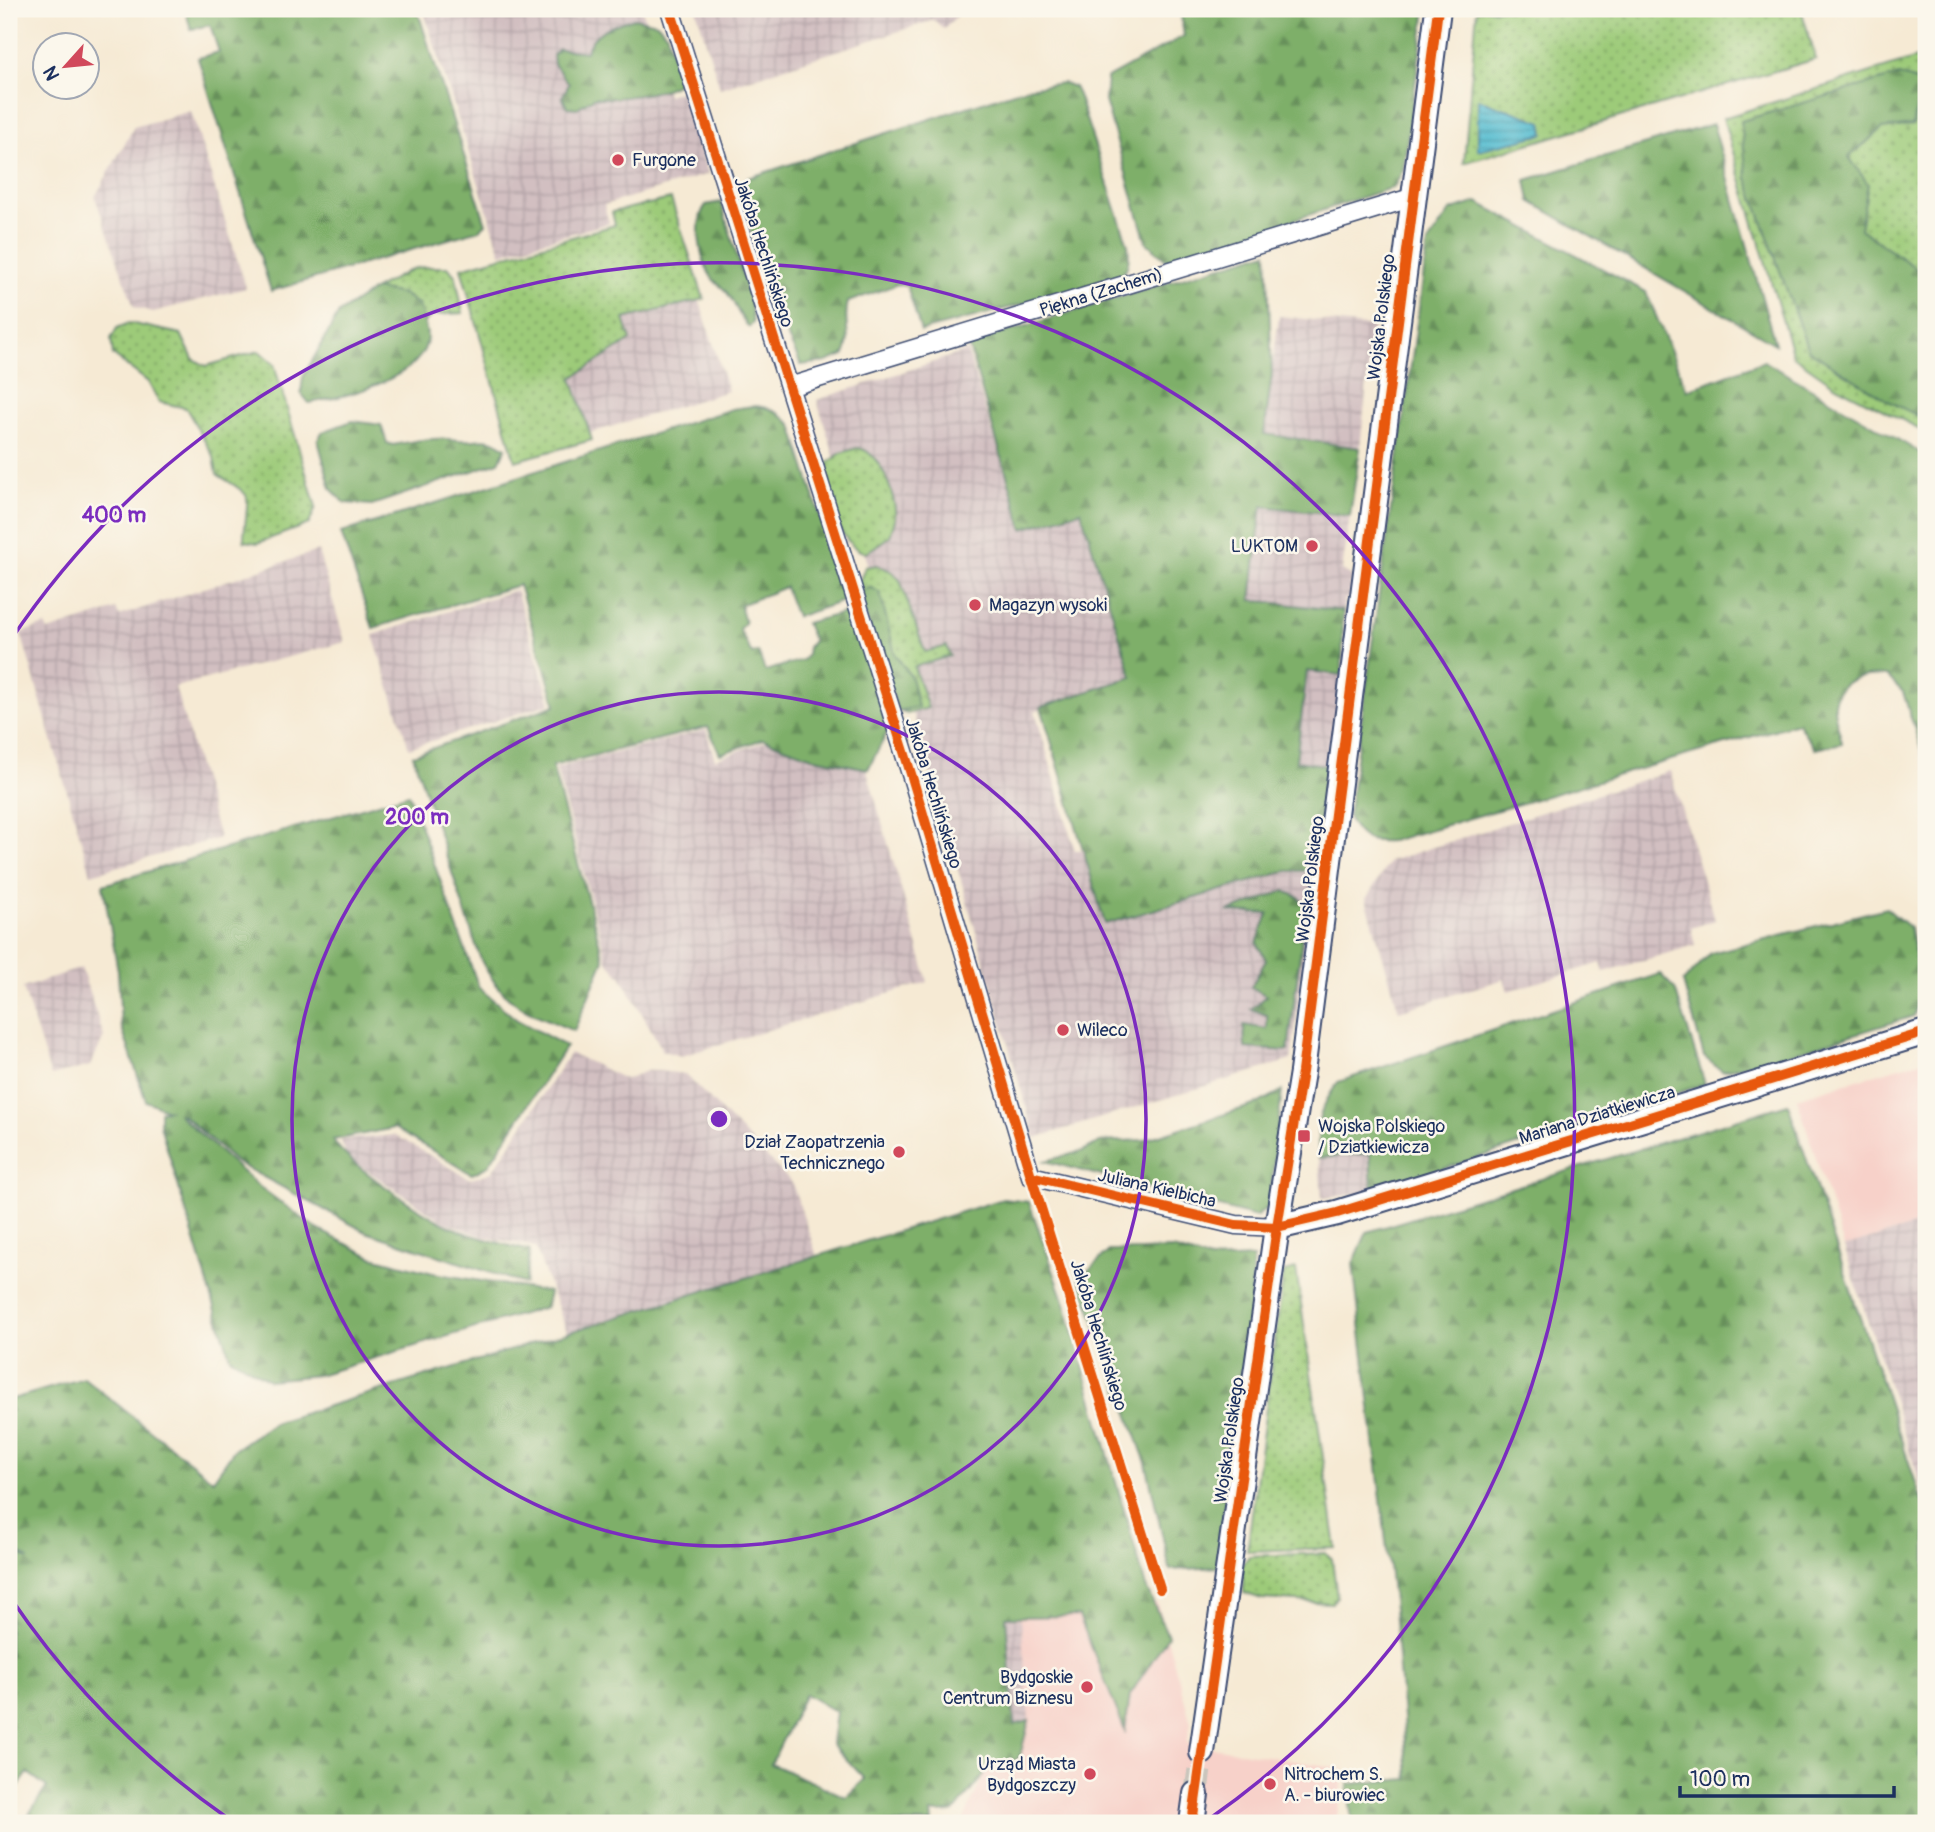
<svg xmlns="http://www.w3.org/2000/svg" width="1935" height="1832" viewBox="0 0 1935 1832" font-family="Pangolin,sans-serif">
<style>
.built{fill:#f7d1c9}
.industrial{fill:url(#industrial-grid)}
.grass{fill:url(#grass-dots);stroke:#5c7d6c;stroke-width:2}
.forest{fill:url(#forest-firs);stroke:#4c6f64;stroke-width:2;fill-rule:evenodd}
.water{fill:url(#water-rules);stroke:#377697;stroke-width:2}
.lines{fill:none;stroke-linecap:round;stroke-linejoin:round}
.secondary-tunnel{stroke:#cac5bc;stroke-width:24;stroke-dasharray:24 12;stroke-linecap:butt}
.street-casing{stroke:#3c4b70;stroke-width:21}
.secondary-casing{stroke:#3c4b70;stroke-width:28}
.street{stroke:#fff;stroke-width:18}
.secondary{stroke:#fff;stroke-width:24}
.cycleway-casing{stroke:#fbf7ec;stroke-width:15}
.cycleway{stroke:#e8590c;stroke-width:10}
.ring{fill:none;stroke:#7b2cbf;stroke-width:3.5}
.poi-dot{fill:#d1495b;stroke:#fbf7ec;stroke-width:2.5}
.labels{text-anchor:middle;stroke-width:5;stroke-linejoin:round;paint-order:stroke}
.poi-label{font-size:18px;fill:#1b2f5e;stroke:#fbf7ec;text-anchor:start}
.street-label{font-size:18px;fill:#1b2f5e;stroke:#fbf7ec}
.centre{fill:#7b2cbf;stroke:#fbf7ec;stroke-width:3.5}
.ring-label{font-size:21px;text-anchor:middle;font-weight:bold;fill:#7b2cbf;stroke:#fbf7ec;stroke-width:5;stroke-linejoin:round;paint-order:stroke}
</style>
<defs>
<pattern id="industrial-grid" width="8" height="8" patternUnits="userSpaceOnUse" patternTransform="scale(1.75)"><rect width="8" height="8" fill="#d2bfc1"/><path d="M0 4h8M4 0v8" fill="none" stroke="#b4a4a8"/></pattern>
<pattern id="grass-dots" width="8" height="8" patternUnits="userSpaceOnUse" patternTransform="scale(1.75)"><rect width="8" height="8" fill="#9dcb79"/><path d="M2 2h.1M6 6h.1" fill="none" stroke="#7fa566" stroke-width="1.8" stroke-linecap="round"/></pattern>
<pattern id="forest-firs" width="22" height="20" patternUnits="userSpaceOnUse" patternTransform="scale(1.75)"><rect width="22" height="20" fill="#7eaf69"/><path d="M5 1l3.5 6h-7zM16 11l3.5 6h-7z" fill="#668f5a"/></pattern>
<pattern id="water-rules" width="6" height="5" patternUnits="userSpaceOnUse" patternTransform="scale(1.75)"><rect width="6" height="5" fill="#53bcd0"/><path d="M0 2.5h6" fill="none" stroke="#4499ac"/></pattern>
</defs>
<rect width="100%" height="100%" fill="#fbf7ec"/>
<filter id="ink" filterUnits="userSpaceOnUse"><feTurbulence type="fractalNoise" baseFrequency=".0143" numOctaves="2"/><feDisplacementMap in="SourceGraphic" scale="14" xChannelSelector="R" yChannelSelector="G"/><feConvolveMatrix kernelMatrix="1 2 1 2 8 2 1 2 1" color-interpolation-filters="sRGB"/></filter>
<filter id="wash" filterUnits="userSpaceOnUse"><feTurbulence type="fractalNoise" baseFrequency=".00686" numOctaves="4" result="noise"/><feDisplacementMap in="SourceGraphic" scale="28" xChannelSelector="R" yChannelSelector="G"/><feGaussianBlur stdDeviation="1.57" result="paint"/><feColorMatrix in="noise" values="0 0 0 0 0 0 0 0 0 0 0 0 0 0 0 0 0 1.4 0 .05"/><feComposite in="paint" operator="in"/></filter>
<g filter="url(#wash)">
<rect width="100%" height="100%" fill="#f6ead4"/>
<!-- built -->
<path class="built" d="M1926,1059V1222L1844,1247L1797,1098Z
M1157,1603L1191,1723L1187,1743L1344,1769L1336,1823H962L999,1742L1017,1606Z"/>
<!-- industrial -->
<path class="industrial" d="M423,9H642L667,95L681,91L708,174L604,205L609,223L501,253Z
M696,9H964L944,29L934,20L720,88Z
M191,111L246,288L153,312L134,307L95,197L134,127Z
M672,214L728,391L518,455Z
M1279,316L1373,327L1360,448L1264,434Z
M967,351L1023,528L1082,511L1132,677L1035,711L1075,851L1083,849L1105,924L1288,871H1315L1291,1060L1035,1138L916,723L817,400Z
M1262,506L1350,516L1342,570L1352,576L1350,597L1344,600L1343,611L1251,600Z
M318,551L345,642L175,687L219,838L91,874L21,633L45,625L48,631L116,609L119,616Z
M516,590L551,703L409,748L373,635Z
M1307,671L1342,675L1330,766L1296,762Z
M850,712L928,982L681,1056L663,1051L621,976L607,961L556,768L706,730L715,759Z
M1670,771L1715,920L1691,928L1695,945L1604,972L1601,963L1508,991L1504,979L1399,1011L1366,899L1390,861Z
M81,968L104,1037L90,1066L51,1076L23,988Z
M570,1053L625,1079L650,1070L685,1074L792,1183L820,1265L568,1334L535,1247L485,1237L444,1222L347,1157L341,1140L395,1135L470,1179L492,1172Z
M1370,1152L1372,1192L1322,1198L1319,1158Z
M1926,1222V1502L1844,1247Z
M1005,1617L1021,1619L1029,1721L1014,1725Z"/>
<!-- grass -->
<path class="grass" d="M1477,9H1801L1816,59L1464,163Z
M1926,55V432L1836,386L1793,356L1723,118Z
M671,199L704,299L624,319L631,340L572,378L592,440L515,461L461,268L615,225L612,212Z
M424,267H448L456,277L463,313L433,315L423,323L419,304L375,289L412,269Z
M129,323L181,334L193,359L206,366L259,351L274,364L316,507L309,524L258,543L244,541C243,531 250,501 246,495C240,487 225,480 217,474L214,457L186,408L159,402L148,382L113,355L111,339L117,328Z
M857,448C880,449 898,500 895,519C894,525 892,530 890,536L866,553C839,548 819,487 828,463L841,453Z
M877,565L893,572L900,580L925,652L947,646L950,656L914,667L928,708L907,714L898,710L858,585L865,567Z
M1296,1269L1336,1548L1247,1551L1284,1272Z
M1325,1553L1332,1559L1337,1597L1332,1603L1262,1599L1244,1593L1242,1566L1249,1556Z"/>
<!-- forest -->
<path class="forest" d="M185,9H417L486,224L479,230L271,291L198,58L219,52L210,25L191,29Z
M1180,9H1426L1403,170L1394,187L1167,261L1146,242L1105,101L1107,78L1184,36Z
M634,18L657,23L667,34L679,82C667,93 611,101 595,97L577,108L567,107L562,97L569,84L554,64L553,55L559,49L586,52C594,29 612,26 634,18Z
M1899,75L1922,83L1913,125L1882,129L1849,157L1868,184L1860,229L1926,275V420L1888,401L1808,350L1747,178L1741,121Z
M1063,83L1074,87L1078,95L1128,245C1130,262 1129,270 1115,280L921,331L907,286L898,284L848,302C842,321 853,337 844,355L826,362L801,365L780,320L737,189L748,178L1026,88Z
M1713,124L1775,344L1530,201L1526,180Z
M721,202L750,301L753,323L749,327C739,317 736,305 728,294C724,288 717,284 712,278C700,261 693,221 706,205Z
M1477,202L1646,292L1687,390L1764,361L1926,456V765L1903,692L1887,676C1865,674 1838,676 1834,704C1833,715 1840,732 1842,743L1815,749L1798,723L1391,841C1367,843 1359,838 1348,817L1428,243L1450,211Z
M1267,252L1272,374L1264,434L1360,448L1350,516L1262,506L1251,600L1343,611L1342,675L1307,671L1296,761L1330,766L1315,871H1287L1105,924L1041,707L1132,677L1081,511L1023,529L968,344Z
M375,289L403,294L419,305C421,314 427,327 427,337C427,378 340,398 309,403L301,393L303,377L339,313Z
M753,406C771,407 780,412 792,425L846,600L796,617L785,587L740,605L745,623L739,629L752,654L758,652L765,671L803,660L807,655L808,647L813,641L806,623L852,611L888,731L868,769L815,758L763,739L720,754L708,727L552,766L604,960L574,1031C528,1011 505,1007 481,960L413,755L556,705L519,585L373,628L341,533L732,409Z
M352,421L381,425L387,443L393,445C418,440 433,437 459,440C481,442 485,433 506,448L499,462L372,505L345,503L331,489L318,440L322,432Z
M871,587L880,593L895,654L911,677L918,707L898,711L858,592Z
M409,794L479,988L517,1020L566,1046L488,1166L472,1174L394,1128L333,1140C347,1164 428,1218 456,1229C479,1239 505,1244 530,1251L525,1284L366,1232L237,1163L184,1116L178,1114L257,1185L317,1229L372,1257L433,1273L549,1292L546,1307L318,1375L269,1380L230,1357L160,1125V1111L168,1110L146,1101L121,1025L118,971L103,885Z
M1284,891L1299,897L1306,906L1288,1051L1245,1048L1244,1025L1267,1029V1015L1251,1009L1267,996L1251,987L1266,960L1257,943L1268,914L1228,912Z
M1886,908L1910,928L1921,989L1914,1016L1780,1057L1722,1071L1704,1057L1683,982L1711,953Z
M1660,974L1675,989L1705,1084L1372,1192L1370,1153L1319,1158C1316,1122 1318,1111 1338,1082Z
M1282,1091L1269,1206L1256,1217L1045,1161L1083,1151L1100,1142L1144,1140L1257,1104Z
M1788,1104L1926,1513V1736L1919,1756L1926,1770V1823H1352L1348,1784L1408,1779L1394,1609L1353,1264L1367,1232Z
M1003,1199L1029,1202L1065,1303L1146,1587L1168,1636L1130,1695L1125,1731L1079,1616L1006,1617L1014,1725L1029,1721L1020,1756L1010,1766L989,1762L985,1773L954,1812L931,1813L932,1823H23L47,1787L28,1773L18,1787L9,1782V1551L29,1559L9,1546V1400L84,1378L213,1480L234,1450L273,1423ZM805,1694L836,1712L832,1744L865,1779L846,1797L771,1764Z
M1173,1249L1210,1260L1253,1258C1251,1361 1226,1463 1218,1567L1170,1570L1146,1463L1079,1279L1109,1251Z"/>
<!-- water -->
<path class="water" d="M1478,99L1542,122L1544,134L1478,150Z"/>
</g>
<g filter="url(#ink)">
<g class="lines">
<!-- secondary-tunnel -->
<path class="secondary-tunnel" d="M1196,1794L1202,1752"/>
<defs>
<path id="street" d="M670,9L912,777L1031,1176L1236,1225L1277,1227
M789,387L1414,197"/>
<path id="secondary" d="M1277,1227L1337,1213L1926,1032
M1202,1752L1277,1227L1302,1072L1438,9
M1192,1823L1196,1794"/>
</defs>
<!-- street casing -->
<use href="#street" class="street-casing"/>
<!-- secondary casing -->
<use href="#secondary" class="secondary-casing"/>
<!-- street -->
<use href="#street" class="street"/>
<!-- secondary -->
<use href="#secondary" class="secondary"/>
<defs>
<path id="cycleway" d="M670,9L912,777L1031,1176L1160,1589
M1031,1176L1236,1225L1277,1227L1337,1213L1926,1032
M1192,1823L1277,1227L1302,1072L1438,9"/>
</defs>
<!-- cycleway casing -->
<use href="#cycleway" class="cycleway-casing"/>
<!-- cycleway -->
<use href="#cycleway" class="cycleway"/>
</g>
</g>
<!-- distance rings -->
<g class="ring">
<circle cx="719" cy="1119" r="427"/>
<path d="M229 1819A855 855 0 0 1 10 1597M10 641A855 855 0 1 1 1209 1819"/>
</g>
<!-- markers -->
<g class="poi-dot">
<circle cx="618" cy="160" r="7"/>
<circle cx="1312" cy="546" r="7"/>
<circle cx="975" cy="605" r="7"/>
<circle cx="1063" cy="1030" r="7"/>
<rect x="1297" y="1129" width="14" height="14" rx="3.5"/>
<circle cx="899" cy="1152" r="7"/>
<circle cx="1087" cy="1687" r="7"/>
<circle cx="1090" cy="1774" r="7"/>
<circle cx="1270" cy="1784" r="7"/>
</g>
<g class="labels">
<!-- poi labels -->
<g class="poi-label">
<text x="632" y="166">Furgone</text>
<text x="1298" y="552" text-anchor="end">LUKTOM</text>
<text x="989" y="611">Magazyn wysoki</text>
<text x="1077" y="1036">Wileco</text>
<text x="1318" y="1132">Wojska Polskiego<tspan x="1318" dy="21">/ Dziatkiewicza</tspan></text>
<text x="885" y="1148" text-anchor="end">Dział Zaopatrzenia<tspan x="885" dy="21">Technicznego</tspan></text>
<text x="1073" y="1683" text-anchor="end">Bydgoskie<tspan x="1073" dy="21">Centrum Biznesu</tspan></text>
<text x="1076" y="1770" text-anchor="end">Urząd Miasta<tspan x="1076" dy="21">Bydgoszczy</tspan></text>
<text x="1284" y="1780">Nitrochem S.<tspan x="1284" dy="21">A. - biurowiec</tspan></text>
</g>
<!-- street labels -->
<g class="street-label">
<text transform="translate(764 252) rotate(72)" y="6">Jakóba Hechlińskiego</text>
<text transform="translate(1101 292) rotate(-17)" y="6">Piękna (Zachem)</text>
<text transform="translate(1381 317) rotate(-83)" y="6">Wojska Polskiego</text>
<text transform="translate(934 793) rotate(73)" y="6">Jakóba Hechlińskiego</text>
<text transform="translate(1310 879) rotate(-83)" y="6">Wojska Polskiego</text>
<text transform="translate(1597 1115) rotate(-17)" y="6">Mariana Dziatkiewicza</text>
<text transform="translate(1157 1188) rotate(13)" y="6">Juliana Kielbicha</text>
<text transform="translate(1099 1335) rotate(73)" y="6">Jakóba Hechlińskiego</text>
<text transform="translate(1229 1440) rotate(-82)" y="6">Wojska Polskiego</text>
</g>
</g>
<circle cx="719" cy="1119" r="10" class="centre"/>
<g class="ring-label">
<text x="114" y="522">400 m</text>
<text x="417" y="824">200 m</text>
</g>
<!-- margin -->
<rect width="1935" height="1832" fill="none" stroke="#fbf7ec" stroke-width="35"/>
<!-- north arrow -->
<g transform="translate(66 66) rotate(243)"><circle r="33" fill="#fbf7ec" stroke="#a1a7b3" stroke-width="2"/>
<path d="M0-5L12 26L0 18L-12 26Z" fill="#d1495b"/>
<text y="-10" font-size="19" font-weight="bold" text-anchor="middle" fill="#1b2f5e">N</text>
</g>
<!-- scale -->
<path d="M1680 1786v10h214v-10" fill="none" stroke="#1b2f5e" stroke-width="3.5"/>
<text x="1690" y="1786" font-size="21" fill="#1b2f5e" stroke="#fbf7ec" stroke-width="5" paint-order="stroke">100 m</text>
</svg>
